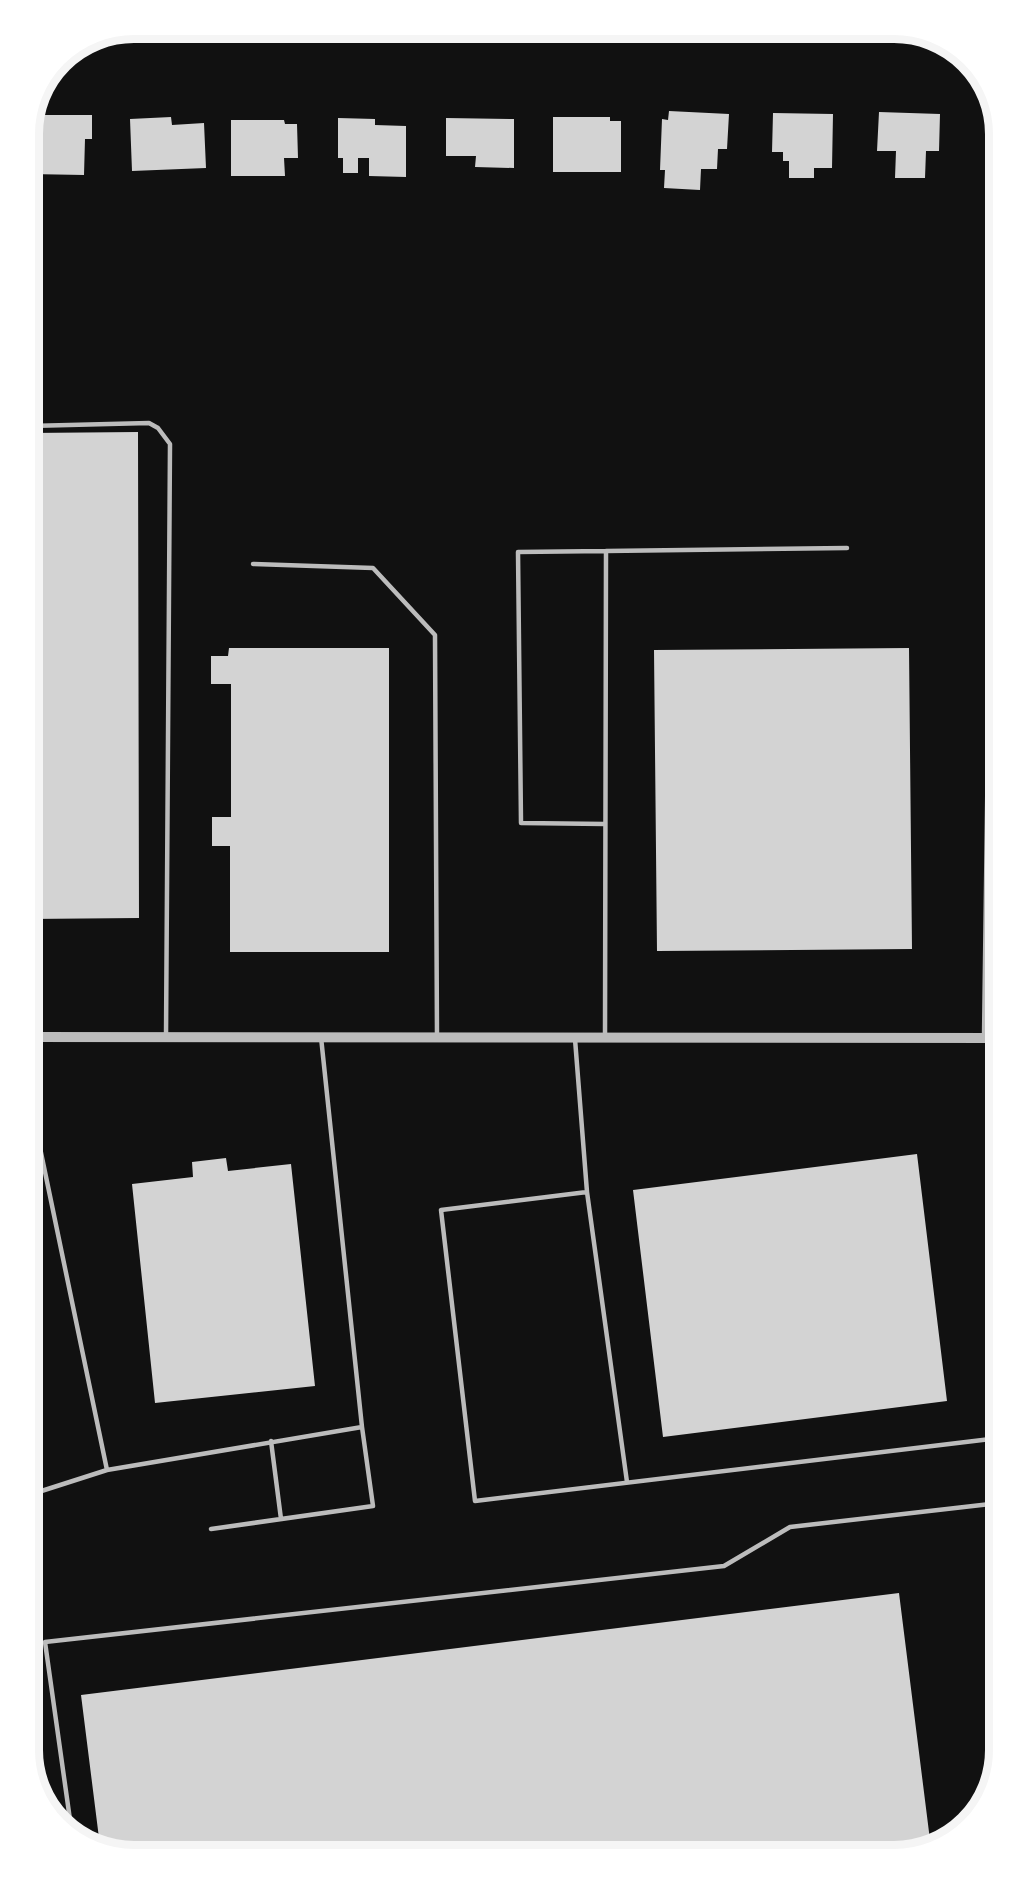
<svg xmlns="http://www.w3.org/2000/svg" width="1028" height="1884" viewBox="0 0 1028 1884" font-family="'Varela Round',sans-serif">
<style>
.building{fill:#d3d3d3}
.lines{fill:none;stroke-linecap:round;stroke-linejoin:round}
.service{stroke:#bcbcbc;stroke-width:4.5}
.minor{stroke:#bcbcbc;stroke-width:6}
.tertiary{stroke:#bcbcbc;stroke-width:10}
.rim{fill:none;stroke:#f5f5f5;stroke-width:8}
</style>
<rect width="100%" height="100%" fill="#111"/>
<!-- building -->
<path class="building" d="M669,111L729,114L727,149H718L717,169H701L700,190L664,188L665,170H660L662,119L668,120Z
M879,112L940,114L939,151H926L925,178H895L896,151H877Z
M773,113L833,114L832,168H814V178H789V161H783V152H772Z
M34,115H92V139H85L84,175L29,174V127Z
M171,117L172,125L204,123L206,168L132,171L130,119Z
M553,117H610V121H621V172H553Z
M996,117L999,157L993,159L986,123L994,122V118Z
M338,118L375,119V125L406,126V177L369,176V158H358V173H343V158H338Z
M446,118L514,119V168L475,167L476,156H446Z
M231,120H284L285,124H297L298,158H284L285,176H231Z
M138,432L139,918L29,919V433Z
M229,648H389V952H230V846H212V817H231V684H211V656H228Z
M909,648L912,949L657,951L654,650Z
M917,1154L947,1401L663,1437L633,1190Z
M226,1158L228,1171L291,1164L315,1386L155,1403L132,1184L193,1177L192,1162Z
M899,1593L931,1848L894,1856L127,1855L100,1846L81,1695Z"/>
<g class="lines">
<!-- service -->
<path class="service" d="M29,426L149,423L158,428L170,444L166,1037
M253,564L373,568L435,635L437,1038
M605,824L521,823L518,552L606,551
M605,1038L606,551L847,548
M984,1038L988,740L999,732
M575,1039L587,1192L441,1210L475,1501L999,1438
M587,1192L627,1482
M271,1441L281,1519
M107,1470L362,1427L321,1037
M29,1495L107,1470L29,1095
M211,1529L373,1506L362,1427
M72,1834L45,1642L724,1566L790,1527L999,1503"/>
<!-- minor -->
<path class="minor" d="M118,32L908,31"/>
<!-- tertiary -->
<path class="tertiary" d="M29,1037L999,1038"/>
</g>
<!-- crop -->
<path d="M0 0H1028V1884H0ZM134 39H894A95 95 0 0 1 989 134V1750A95 95 0 0 1 894 1845H134A95 95 0 0 1 39 1750V134A95 95 0 0 1 134 39Z" fill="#fff" fill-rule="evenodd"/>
<path class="rim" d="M134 39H894A95 95 0 0 1 989 134V1750A95 95 0 0 1 894 1845H134A95 95 0 0 1 39 1750V134A95 95 0 0 1 134 39Z"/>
</svg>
